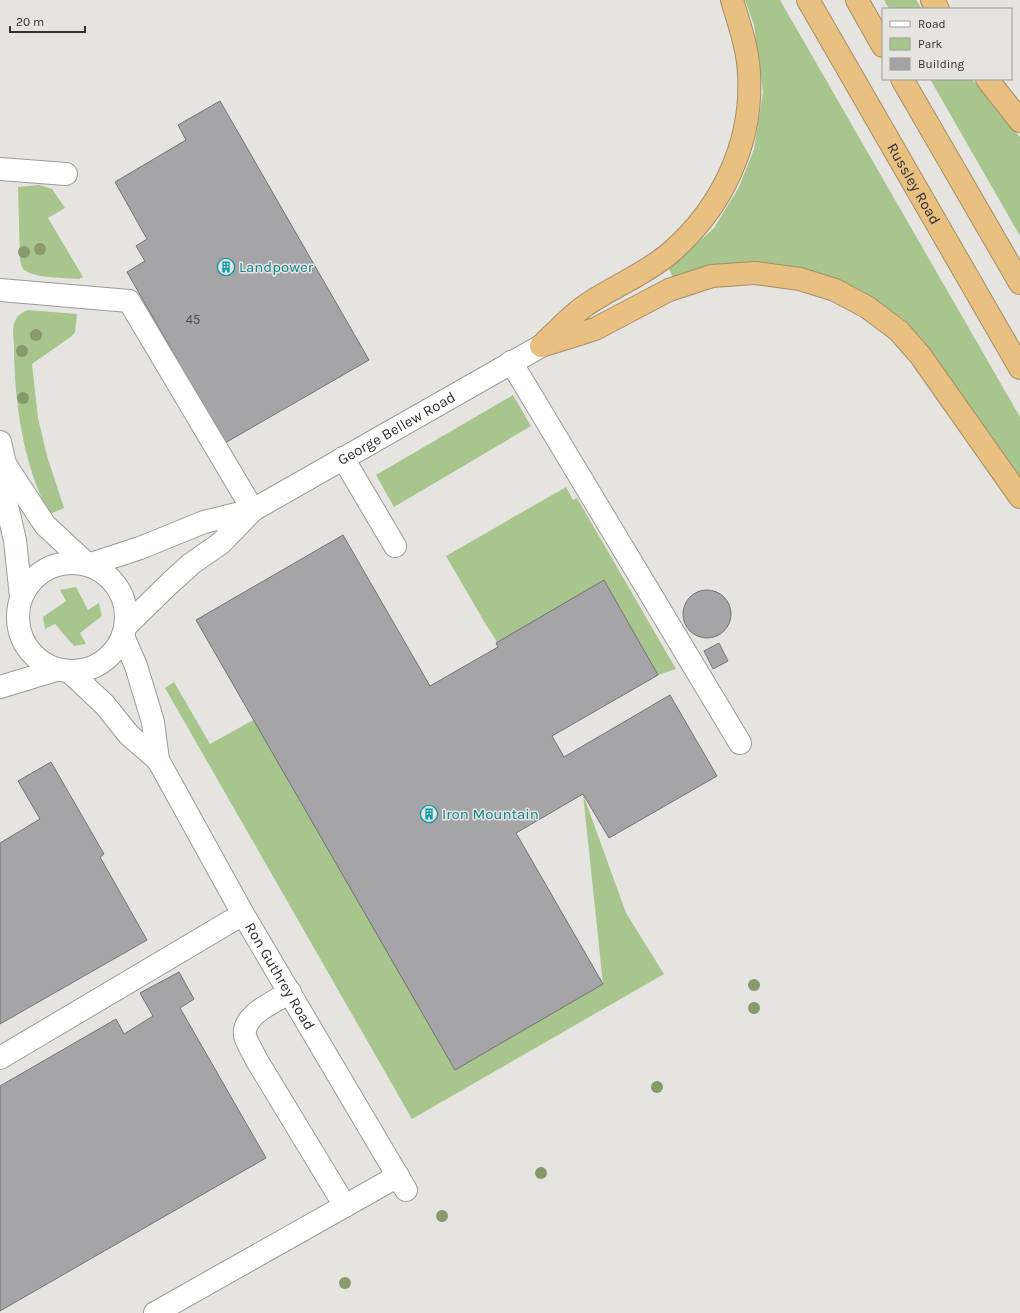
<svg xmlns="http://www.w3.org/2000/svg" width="1020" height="1313" viewBox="0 0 1020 1313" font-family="Karla,sans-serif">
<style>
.green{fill:#a8c58d}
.building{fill:#a5a5a8;stroke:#737376}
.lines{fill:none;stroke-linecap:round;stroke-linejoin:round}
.minor-casing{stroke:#9c9a97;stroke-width:24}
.highway-casing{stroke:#a88e65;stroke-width:24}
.minor{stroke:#fff;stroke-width:22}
.highway{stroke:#e8c082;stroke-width:22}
.tree{fill:#88996c}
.labels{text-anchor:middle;stroke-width:3;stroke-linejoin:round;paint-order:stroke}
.number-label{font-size:13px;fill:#4e4d4d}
.street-label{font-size:15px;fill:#31302f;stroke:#e6e4e1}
.culture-label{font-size:15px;fill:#0d838f;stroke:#e6e4e1;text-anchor:start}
</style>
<rect width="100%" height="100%" fill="#e6e4e1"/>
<!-- green -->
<path class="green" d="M745,0H780L1020,417V477L923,340L902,318L853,287L815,272L759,263L673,278L669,269L714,228L739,187L754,149L763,92L754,25Z
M884,0H916L922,9H889Z
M930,79H972L1020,137V236Z
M39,185L52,189L65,208L48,218L83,277L79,279C66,278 35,278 26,271C22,269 21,265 20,260L18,187Z
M28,310L77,314L75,332L72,336L32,364L38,418L47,456L64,508L50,514C23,468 14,398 14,346C14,340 12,330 14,324C16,317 20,313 28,310Z
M513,395L531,426L394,507L376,475Z
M566,487L573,500L577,498L676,669L658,675L604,580L499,645L485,623L446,556Z
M76,587L88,610L99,603L102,616L80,633L86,644L74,646L55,624L45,629L43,617L66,601L60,590Z
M174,682L210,744L257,718L455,1070L603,984L583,794L626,913L664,974L412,1119L165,688Z"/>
<!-- building -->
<path class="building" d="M220,101L369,360L225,443L127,272L145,261L136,246L147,239L115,182L186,140L178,125Z
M343,535L430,686L498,647L496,643L604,580L658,675L552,736L564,757L670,695L717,776L609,838L583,794L516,833L603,984L455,1070L196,620Z
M683 614a24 24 0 1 1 48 0a24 24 0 1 1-48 0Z
M719,643L728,661L713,669L704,651Z
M51,762L104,854L100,857L147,940L0,1024V843L40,819L18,781Z
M179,972L194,999L180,1008L266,1158L0,1311V1086L116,1019L124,1034L153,1016L140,993Z"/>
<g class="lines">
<defs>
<g id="minor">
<path d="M0,169L66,174"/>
<path d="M0,290L129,301L253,510"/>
<path d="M511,362L740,743"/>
<path d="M0,442L5,464L6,502L15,540L21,597"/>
<path d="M343,458L395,546"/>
<path id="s1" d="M5,464L45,525L88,565L140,548L204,522L253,510L541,346"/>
<circle cx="72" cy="617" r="54"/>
<path d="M126,626L169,584L191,564L221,543L253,510"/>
<path d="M123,636L136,666L153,722L158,760"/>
<path id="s2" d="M70,672L105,705L129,735L158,760L243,914L406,1190"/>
<path d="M0,687L56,670"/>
<path d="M290,992C275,1002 242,1014 245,1036C247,1043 253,1052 256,1059L345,1206"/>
<path d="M0,1058L243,914"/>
<path d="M155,1313L398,1176"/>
</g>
<g id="highway">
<path id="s3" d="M808,0L1020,368"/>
<path d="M857,0L883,46"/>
<path d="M932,0L938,9"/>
<path d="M902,79L1020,283"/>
<path d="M987,79L1020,121"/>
<path d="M546,341C558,330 569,318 582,308C609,288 643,276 670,253C722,208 753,143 749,74C748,48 739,24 732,0"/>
<path d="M541,346L595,329L669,290L712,276L755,273L800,279L835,290L867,307L899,331L920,355L1020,497"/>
</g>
</defs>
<!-- minor casing -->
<use href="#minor" class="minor-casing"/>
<!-- highway casing -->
<use href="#highway" class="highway-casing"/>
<!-- minor -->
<use href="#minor" class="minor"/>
<!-- highway -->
<use href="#highway" class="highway"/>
</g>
<!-- trees -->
<g class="tree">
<circle cx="40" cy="249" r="6"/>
<circle cx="24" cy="252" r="6"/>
<circle cx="36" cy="335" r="6"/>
<circle cx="22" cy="351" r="6"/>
<circle cx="23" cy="398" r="6"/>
<circle cx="754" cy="985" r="6"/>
<circle cx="754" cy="1008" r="6"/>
<circle cx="657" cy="1087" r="6"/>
<circle cx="541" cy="1173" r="6"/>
<circle cx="442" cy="1216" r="6"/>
<circle cx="345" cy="1283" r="6"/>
</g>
<!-- icons -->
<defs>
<symbol id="building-ring" viewBox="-11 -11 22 22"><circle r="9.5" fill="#e6e4e1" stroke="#0f9aa8" stroke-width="1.5"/><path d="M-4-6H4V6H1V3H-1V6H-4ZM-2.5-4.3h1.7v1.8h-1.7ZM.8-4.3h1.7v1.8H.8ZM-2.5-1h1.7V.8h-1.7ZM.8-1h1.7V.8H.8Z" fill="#0f9aa8"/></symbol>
</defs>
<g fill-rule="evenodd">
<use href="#building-ring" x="216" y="257" width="20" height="20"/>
<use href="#building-ring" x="419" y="804" width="20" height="20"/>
</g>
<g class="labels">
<!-- number labels -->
<g class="number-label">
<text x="193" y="324">45</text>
</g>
<!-- street labels -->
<g class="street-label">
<text dy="5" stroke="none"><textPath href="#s3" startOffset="212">Russley Road</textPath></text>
<text dy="5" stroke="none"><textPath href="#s1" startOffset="471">George Bellew Road</textPath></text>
<text dy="5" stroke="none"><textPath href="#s2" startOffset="373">Ron Guthrey Road</textPath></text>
</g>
<!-- culture labels -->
<g class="culture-label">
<text x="239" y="272">Landpower</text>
<text x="442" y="819">Iron Mountain</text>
</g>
</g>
<!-- legend -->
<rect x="882" y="8" width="130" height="72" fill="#e6e4e1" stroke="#9e9c9a"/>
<rect x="890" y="21" width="20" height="6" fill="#ffffff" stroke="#9e9c9a"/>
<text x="918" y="28" font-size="12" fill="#31302f">Road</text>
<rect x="890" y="38" width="20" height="12" fill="#a8c58d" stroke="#9e9c9a"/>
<text x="918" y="48" font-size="12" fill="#31302f">Park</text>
<rect x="890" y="58" width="20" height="12" fill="#a5a5a8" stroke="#9e9c9a"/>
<text x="918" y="68" font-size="12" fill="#31302f">Building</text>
<!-- scale -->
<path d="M10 26v6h75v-6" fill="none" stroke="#31302f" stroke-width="2"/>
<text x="16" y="26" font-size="12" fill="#31302f" stroke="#e6e4e1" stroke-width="3" paint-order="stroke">20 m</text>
</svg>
